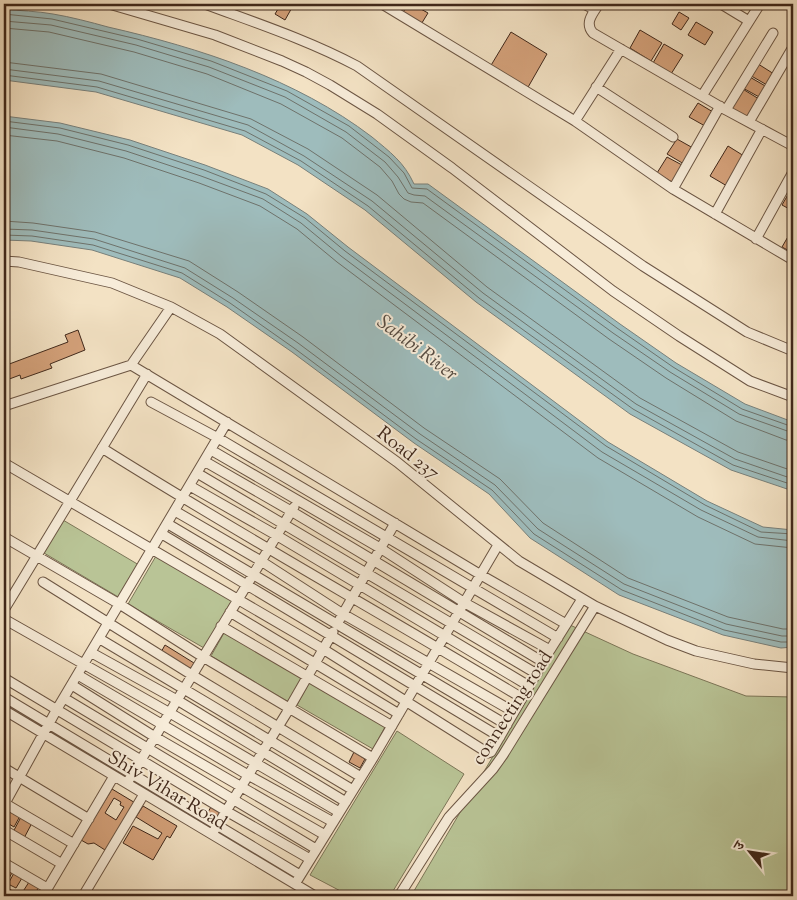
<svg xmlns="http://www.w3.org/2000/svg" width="797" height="900" viewBox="0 0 797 900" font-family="'Sorts Mill Goudy','Noto Serif Devanagari',serif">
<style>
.green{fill:#b9c496;stroke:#7c7658}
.water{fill:#9ebcbc;stroke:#78807b}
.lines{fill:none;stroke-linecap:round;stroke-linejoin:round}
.shore{stroke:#6e726b;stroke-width:1}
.building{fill:#d5a27b;stroke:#3f271a;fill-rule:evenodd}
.minor-casing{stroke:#6c5644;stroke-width:11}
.minor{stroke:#f7ecd9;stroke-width:9}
.labels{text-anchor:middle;stroke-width:4;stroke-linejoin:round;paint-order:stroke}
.street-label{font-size:19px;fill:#3f271a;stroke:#f7ecd9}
.water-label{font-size:20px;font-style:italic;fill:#574c42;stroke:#f7ecd9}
</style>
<rect width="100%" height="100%" fill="#f3e2c4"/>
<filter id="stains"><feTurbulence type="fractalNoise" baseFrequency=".004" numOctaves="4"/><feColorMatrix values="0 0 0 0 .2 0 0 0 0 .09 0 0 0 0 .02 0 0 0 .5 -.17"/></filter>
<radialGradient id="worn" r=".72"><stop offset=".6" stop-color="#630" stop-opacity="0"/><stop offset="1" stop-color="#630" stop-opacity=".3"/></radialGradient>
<!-- green -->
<path class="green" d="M63,520L139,565L120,598L44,553Z
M156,556L232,600L204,648L128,604Z
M570,625L633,654L746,696L793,697V896H411Z
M224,633L303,678L289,702L211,656Z
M310,681L386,725L373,749L297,705Z
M397,731L464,774L390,896H350L310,875Z"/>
<!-- water -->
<path class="water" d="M4,9C20,11 37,11 53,14C71,17 90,22 108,27C200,48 296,79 372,137C390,152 404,162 414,184H428L620,324L676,363L745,404L793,422V491L731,470L630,414L476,302L365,210L298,165L242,135L96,92L4,80Z
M4,116L60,123L130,140L205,165L268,189L307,214L348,247L608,442L707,501L763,527L793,530V647L781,648L723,635L619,595L530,538L489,494L414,443L292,352L227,307L180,278L92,250L31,241L4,240Z"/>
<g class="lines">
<!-- shore -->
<path class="shore" d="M4,14L52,19L137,39L211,61L287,91L349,126L389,157L404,173L412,188L427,189L617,328L673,367L742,409L793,427
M4,21L51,25L136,45L209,67L285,97L346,132L385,162L398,177L408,193L414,195L425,196L613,333L670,372L739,414L793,433
M4,28L49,32L134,52L207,74L281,104L342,138L380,167L392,181L399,194L404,199L411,202L423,203L609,339L666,378L736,421L786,440L793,441
M4,62L101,74L251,119L308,149L377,195L487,287L640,398L738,452L793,471
M4,69L99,81L248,125L304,156L372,201L483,293L636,404L735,459L793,479
M4,75L97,87L245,131L301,161L368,206L479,298L633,409L733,465L793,485
M4,121L60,128L128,145L204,170L266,194L305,218L345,251L606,446L705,505L761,532L793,534
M4,127L58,134L126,151L201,176L263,199L301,223L341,256L602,452L701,510L758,537L793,541
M4,135L57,141L124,158L199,183L260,206L297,229L337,262L598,458L698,517L755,544L793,548
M4,221L33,223L95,232L189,261L238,292L303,337L424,428L500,479L543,523L628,578L728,617L783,629H793
M4,229L32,230L94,239L185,268L233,298L298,343L420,434L495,485L538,529L624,584L726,624L782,636H793
M4,235L32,236L93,245L182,273L230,303L294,348L416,439L492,490L534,534L622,590L724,630L781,642H793"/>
</g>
<!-- building -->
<path class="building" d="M281,4H294L285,20L275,14Z
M408,4H412L428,13L420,26L402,14Z
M679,12L689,18L681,30L672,24Z
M696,22L713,32L705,45L688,35Z
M640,30L662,43L651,61L630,48Z
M511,32L547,54L527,89L490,67Z
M664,44L683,55L671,74L653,63Z
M755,62L774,74L767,85L748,74Z
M748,76L767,87L761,98L741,87Z
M741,88L759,99L747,119L729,108Z
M698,103L713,112L705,126L689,117Z
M677,139L693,148L684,164L667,154Z
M728,146L744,156L727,186L710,176Z
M667,157L682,165L672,182L657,173Z
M793,186V211L782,205Z
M793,228V253L782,247Z
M78,330L85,350L50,364L52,368L21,379L20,375L4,381V366L68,342L65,335Z
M165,645L194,663L189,672L160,654Z
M354,752L365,759L360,768L349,762Z
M112,789L137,804L105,850L94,843L88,844L81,840ZM114,798L121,802L120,805L124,807L116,820L105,813Z
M212,805L221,811L216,820L207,814Z
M143,806L177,826L170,838L167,836L153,860L123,843L133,826L158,839L162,833L136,817Z
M7,808L20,816L14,827L4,821V814Z
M21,817L32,823L23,840L12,834Z
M4,868L12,873L6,883L4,881Z
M14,873L22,878L16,888L8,884Z
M29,882L39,887L33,896H29L22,893Z
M6,887L16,893L14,896H4Z"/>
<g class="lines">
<defs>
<path id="minor" d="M109,4L215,35L282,61L306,72L330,85L377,114L452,168L613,291L679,336L750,381L793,397
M205,4C256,23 308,40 357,66L643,266L747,332L793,351
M382,4L575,121L673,189L793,260
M584,4L595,10
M599,4C593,13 584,23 593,33L726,110L793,146
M721,4L749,21
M596,87L673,137
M702,96L760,4
M726,110L773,33
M575,121L621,49
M749,122L793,47
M673,189L720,106
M715,214L762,129
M756,239L793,172
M4,261L19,262L112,283L171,307L220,334L397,462L519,561L595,606L667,640L696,651L754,664L793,668
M131,365L481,575L566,624
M151,402L218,438L558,638
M4,406L131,365L171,307
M102,448C240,535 383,614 522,698
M211,450L380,548L465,603L550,650
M204,461L291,511L543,662
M4,463L323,649L488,753L491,752L550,650L582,599
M197,473L537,674
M190,486L276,535L529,686
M175,511L261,561L343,614L514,712
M168,524L507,725
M162,534L500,737
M4,537L121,605L203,657L373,758
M43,582L192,675L361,777
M4,610L147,374
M230,612L399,714
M4,619L170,713L339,812
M340,619L395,523
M221,626L392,726
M100,639L353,790
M92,653L177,700L346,802
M78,675L248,775L333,822
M4,678L226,811L310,859
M72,685L155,737L325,835
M4,697L300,875
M64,698L316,849
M4,710L315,896
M4,768L89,819
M127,783L294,507
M4,803L74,844
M4,805L57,709L227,422
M4,830L62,864
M212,834L286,714L333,632
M4,863L47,888
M295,884L373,758L498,545
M43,896L114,776
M83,896L144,794
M399,896L449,817L493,769L503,755L595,606"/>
</defs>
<!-- minor casing -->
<use href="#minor" class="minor-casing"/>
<!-- minor -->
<use href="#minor" class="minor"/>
</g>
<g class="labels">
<!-- street labels -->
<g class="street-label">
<text transform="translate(409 452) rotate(38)" y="7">Road 237</text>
<text transform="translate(511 707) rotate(-57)" y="7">connecting road</text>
<text transform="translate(168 789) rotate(31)" y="7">Shiv Vihar Road</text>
</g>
<!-- water labels -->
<g class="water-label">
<text transform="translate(418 347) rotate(37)" y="7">Sahibi River</text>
</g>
</g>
<!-- margin -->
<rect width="797" height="900" fill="none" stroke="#f3e2c4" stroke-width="20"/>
<rect x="5" y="5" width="787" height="890" fill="none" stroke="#3f271a" stroke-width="2.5"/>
<rect x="10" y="10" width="777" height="880" fill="none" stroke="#3f271a"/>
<!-- north arrow -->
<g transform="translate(750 852) rotate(300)" stroke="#f7ecd9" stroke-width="4" paint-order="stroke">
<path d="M0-4L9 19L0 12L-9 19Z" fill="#3f271a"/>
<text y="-8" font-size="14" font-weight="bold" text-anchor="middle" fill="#3f271a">उ</text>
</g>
<rect width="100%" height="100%" filter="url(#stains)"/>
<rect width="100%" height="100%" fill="url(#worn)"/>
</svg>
